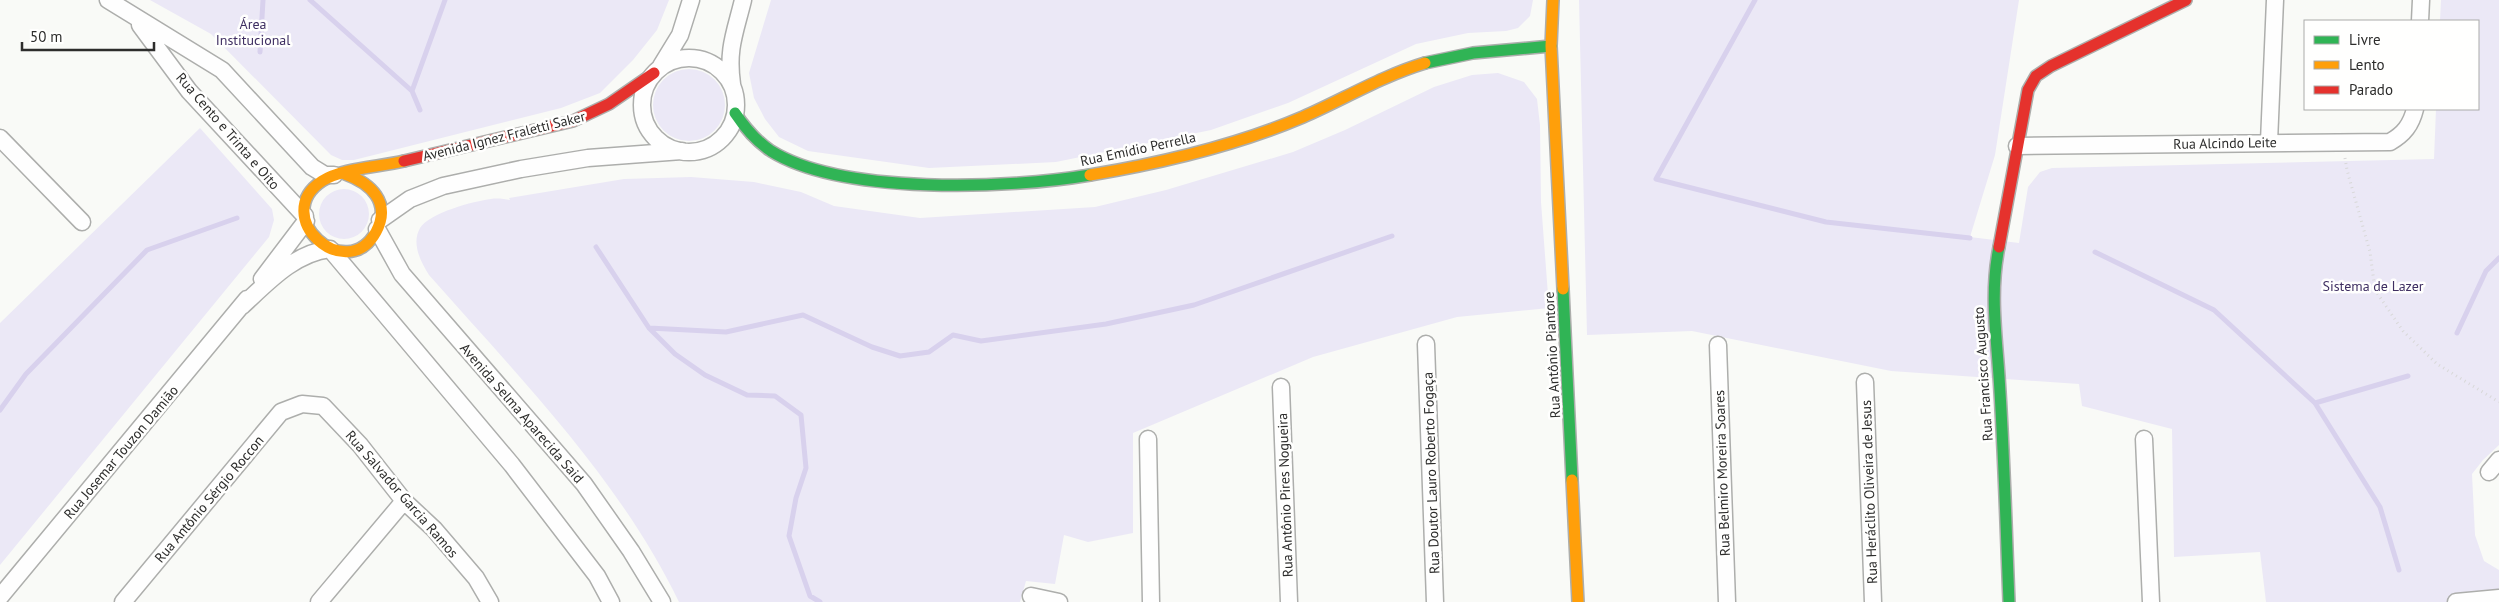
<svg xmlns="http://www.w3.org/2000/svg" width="2499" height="602" viewBox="0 0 2499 602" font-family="'PT Sans',sans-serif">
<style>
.green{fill:#ebe8f6}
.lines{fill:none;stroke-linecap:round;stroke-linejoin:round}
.stream{stroke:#d8d1ed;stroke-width:5}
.street-casing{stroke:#adaeac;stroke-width:19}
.fast-casing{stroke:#adaeac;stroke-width:14}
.slow-casing{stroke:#adaeac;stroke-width:14}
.jam-casing{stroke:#adaeac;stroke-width:14}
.path{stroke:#d8d8d8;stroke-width:3;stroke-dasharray:1 4;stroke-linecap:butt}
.street{stroke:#fefefe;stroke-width:16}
.fast{stroke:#30b455;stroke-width:11}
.slow{stroke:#ff9f0a;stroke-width:11}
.jam{stroke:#e5322d;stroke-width:11}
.labels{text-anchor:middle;stroke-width:5;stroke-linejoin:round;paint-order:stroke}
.park-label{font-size:14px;fill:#3f2f62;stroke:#fffffe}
.street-label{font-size:14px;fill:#2d2d2c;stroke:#fffffe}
</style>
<rect width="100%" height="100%" fill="#f9faf7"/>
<!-- green -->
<path class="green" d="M150,0H308L311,2L310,0H669L657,30L633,60L600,93L561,108L354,160H342L331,155L211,34Z
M771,0H1533L1530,16L1518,28L1506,31L1468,33L1416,44L1288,103L1211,130L1056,162L929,168L808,151L779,137L765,119L754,98L749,73Z
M1579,0H2019L1995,155L1970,237L2019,243L2028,187L2040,172L2052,168L2434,159L2436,109H2478V21H2440L2441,0H2499V445L2483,460L2472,474L2475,535L2484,561L2499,570V602H2266L2260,552L2174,557L2172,429L2082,406L2079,384L1891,371L1692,331L1587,335Z
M653 105a36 36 0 1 1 72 0a36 36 0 1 1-72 0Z
M1498,73L1524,82L1537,99L1540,125L1541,202L1549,308L1457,317L1313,357L1133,433V533L1088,542L1064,535L1055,584L1026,581L1020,602H679C619,478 519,377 429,275C421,262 411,244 420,228C429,213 474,201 491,199C497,198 504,199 510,200L509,198L624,179L691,177L754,182L801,192L834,206L920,218L1095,207L1166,190L1293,152L1345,130L1434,87L1472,75Z
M200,128L272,209L274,220L269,237L0,565V323Z
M319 214a25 25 0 1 1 50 0a25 25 0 1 1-50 0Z"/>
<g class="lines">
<!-- stream -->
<path class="stream" d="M310,0L412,91L420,110
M1755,0L1656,179L1826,222L1970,238
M260,52L263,0
M412,91L445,0
M596,247L649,328L675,354L705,375L747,395L775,396L801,415L806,468L796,498L789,536L810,596L820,602
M2095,252L2214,310L2315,403L2380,507L2399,570
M649,328L726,332L803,315L872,347L900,356L929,352L953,335L981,341L1106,324L1194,305L1392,236
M2457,333L2486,271L2499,258
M2315,403L2408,376
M0,410L26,374L147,250L237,218"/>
<defs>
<path id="street" d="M108,0L222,70L312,167L325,175H334
M2420,21L2421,0
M140,25L189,91L305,216
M642 105a47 47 0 1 1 94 0a47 47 0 1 1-94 0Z
M661,66L680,35L691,0
M732,84C727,49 735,33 743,0
M0,138L82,222
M2269,142L2275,0
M2017,146L2390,142C2404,134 2411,125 2415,109
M380,220L410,199L443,186L521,169L588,158L682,151
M377,229L402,274L584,484L631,551L662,602
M262,279L306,221
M242,306C267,283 294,253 330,249L512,465L597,576L611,602
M1426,344L1435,602
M1718,345L1727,602
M1865,382L1873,602
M1281,387L1289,602
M1148,439L1151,602
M2144,439L2151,602
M2489,472L2499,460
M1031,596L1059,602
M0,597L247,299
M123,602L281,412L302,404L323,406L360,445L404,501L434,529L476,578L490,602
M319,602L404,501
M2456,602L2499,598"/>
<path id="fast" d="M1425,63L1473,53L1551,46
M735,113C745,128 756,141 771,151C842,195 1009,189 1090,175
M1999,247C1990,292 1996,331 1999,376C2004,451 2006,527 2009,602
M1563,289L1572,480"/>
<path id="slow" d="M1553,0L1551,46L1563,289
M345,174C370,183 392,202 376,232C346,286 269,216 322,181C342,168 380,167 404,161
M1090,175C1162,163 1235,146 1303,117C1344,99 1382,76 1425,63
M1572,480L1578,602"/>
<path id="jam" d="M404,161L573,121L609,104L654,73
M1999,247L2028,90L2036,76L2051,66L2186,0"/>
</defs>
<!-- street casing -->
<use href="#street" class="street-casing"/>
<!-- fast casing -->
<use href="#fast" class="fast-casing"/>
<!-- slow casing -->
<use href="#slow" class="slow-casing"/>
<!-- jam casing -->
<use href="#jam" class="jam-casing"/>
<!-- path -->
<path class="path" d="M2345,158L2347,170L2370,252L2375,290L2403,331L2437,364L2499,402"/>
<!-- street -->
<use href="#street" class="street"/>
<!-- fast -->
<use href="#fast" class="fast"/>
<!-- slow -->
<use href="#slow" class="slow"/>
<!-- jam -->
<use href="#jam" class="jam"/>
</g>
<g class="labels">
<!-- park labels -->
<g class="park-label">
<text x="253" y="29">Área<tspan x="253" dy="16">Institucional</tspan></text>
<text x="2373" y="291">Sistema de Lazer</text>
</g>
<!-- street labels -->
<g class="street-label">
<text transform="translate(228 131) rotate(49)" y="5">Rua Cento e Trinta e Oito</text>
<text transform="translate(504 136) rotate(-14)" y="5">Avenida Ignez Fraletti Saker</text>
<text transform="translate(2225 143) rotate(-1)" y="5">Rua Alcindo Leite</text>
<text transform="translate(1138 149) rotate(-12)" y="5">Rua Emídio Perrella</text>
<text transform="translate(1552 355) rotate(-93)" y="5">Rua Antônio Piantore</text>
<text transform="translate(1983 374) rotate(-94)" y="5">Rua Francisco Augusto</text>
<text transform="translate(522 413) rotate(49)" y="5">Avenida Selma Aparecida Said</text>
<text transform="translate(121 452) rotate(-50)" y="5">Rua Josemar Touzon Damião</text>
<text transform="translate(1431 473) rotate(-92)" y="5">Rua Doutor Lauro Roberto Fogaça</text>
<text transform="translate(1722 473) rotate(-92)" y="5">Rua Belmiro Moreira Soares</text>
<text transform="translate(1869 492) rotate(-92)" y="5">Rua Heráclito Oliveira de Jesus</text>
<text transform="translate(402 494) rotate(49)" y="5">Rua Salvador Garcia Ramos</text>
<text transform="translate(1285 495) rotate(-92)" y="5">Rua Antônio Pires Nogueira</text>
<text transform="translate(209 499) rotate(-50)" y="5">Rua Antônio Sérgio Roccon</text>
</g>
</g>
<!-- legend -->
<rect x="2304" y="20" width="175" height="90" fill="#fffffe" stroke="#ababaa"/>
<rect x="2314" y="36" width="25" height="8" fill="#30b455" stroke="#ababaa"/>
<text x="2349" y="45" font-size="15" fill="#2d2d2c">Livre</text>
<rect x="2314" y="61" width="25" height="8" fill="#ff9f0a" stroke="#ababaa"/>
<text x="2349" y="70" font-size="15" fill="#2d2d2c">Lento</text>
<rect x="2314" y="86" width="25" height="8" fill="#e5322d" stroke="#ababaa"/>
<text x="2349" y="95" font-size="15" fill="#2d2d2c">Parado</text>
<!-- scale -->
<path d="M22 42v8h132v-8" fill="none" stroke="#2d2d2c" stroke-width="2.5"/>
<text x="30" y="42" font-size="15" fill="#2d2d2c" stroke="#fffffe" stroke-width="4" paint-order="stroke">50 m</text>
</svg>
